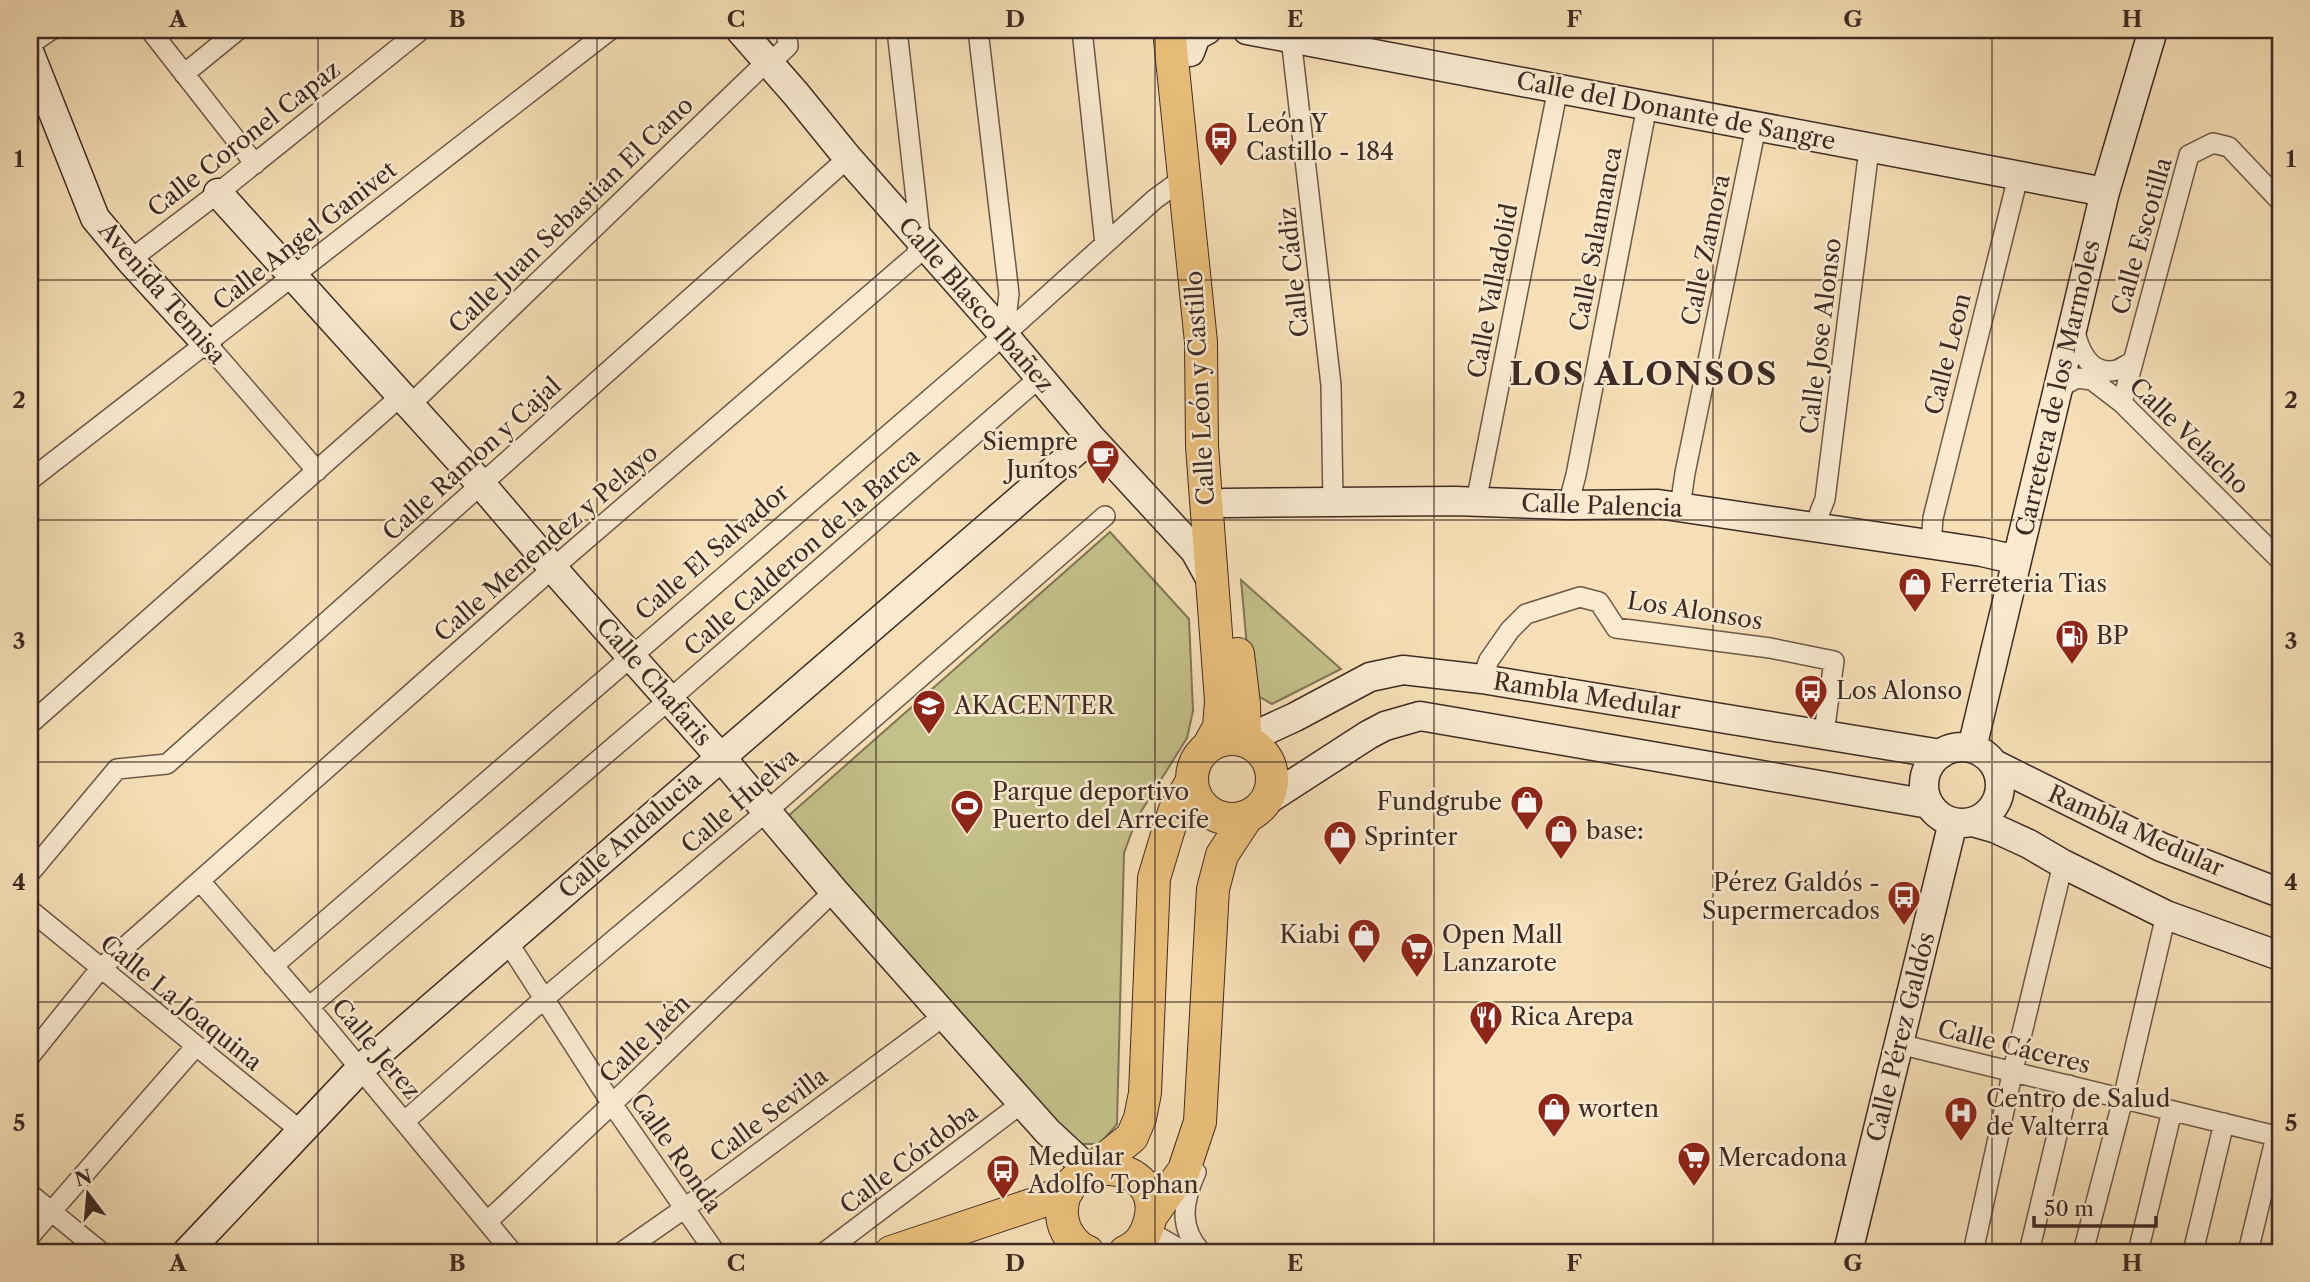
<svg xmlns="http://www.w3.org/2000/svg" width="2310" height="1282" viewBox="0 0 2310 1282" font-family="'Libre Caslon Text',serif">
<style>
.park{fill:#c3c089;stroke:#817657;stroke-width:2}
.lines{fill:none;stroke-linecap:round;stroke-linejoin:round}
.street-casing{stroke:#6d5849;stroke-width:22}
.secondary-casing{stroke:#3f2b25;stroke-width:31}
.primary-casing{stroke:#3f2b25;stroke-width:34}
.street{stroke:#f9ead0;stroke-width:19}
.secondary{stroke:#f9ead0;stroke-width:28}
.primary{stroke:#ebc07b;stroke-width:32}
.grid{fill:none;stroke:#3f2b25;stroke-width:2;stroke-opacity:0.55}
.labels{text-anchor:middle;stroke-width:5;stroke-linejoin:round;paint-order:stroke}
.street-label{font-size:24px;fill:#3f2b25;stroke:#f9ead0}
.poi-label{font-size:24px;fill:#3f2b25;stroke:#f9ead0;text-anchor:start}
.district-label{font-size:32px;font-weight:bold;letter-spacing:2px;fill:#3f2b25;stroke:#f9ead0}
.neatline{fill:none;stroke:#3f2b25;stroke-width:2.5}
.grid-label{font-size:23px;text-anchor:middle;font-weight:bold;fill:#3f2b25}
</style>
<rect width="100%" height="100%" fill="#f6dfb6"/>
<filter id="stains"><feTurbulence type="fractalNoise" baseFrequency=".00286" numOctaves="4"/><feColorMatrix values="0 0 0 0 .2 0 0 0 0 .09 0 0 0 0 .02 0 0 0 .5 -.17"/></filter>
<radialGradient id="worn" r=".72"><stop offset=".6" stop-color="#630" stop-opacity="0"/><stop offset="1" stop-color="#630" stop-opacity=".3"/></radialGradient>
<!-- park -->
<path class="park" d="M1110,532L1189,619L1193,711L1187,738L1137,818L1124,853L1117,1124L1100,1144H1076L787,817Z
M1241,580L1341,669L1272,704L1251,692Z"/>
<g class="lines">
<defs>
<path id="street" d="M150,30L255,164
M978,30L1009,294L1004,335
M1082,30L1105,244
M1291,38L1331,385L1333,502
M30,44L51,30
M184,74L238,30
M130,260L218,193L421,30
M2074,327C2078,348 2089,377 2117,370C2122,368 2128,364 2132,362
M207,344L317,471
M2057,396L2066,384L2077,378L2092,380L2122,403L2280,560
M2122,403L2189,155L2213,143L2229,147L2280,201
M409,406L758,70L770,63L788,46L786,30
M30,480L610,30
M1476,502L1558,88
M1568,505L1576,475L1647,106
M1680,507L1685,473L1756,127
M1814,527L1825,499L1869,149
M1931,544L1933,518L2018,177
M1482,679L1489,660L1510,630L1526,614L1580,597L1599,602L1616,628L1770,648L1834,661L1824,733
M30,724L401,396
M30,873L117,769L167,764L848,158
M200,881L309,1007L512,1252
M30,910L302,1132
M507,941L612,1104L715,1252
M273,966L1004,335L1155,199L1184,178
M309,1007L670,699L1039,378
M1899,1044L2280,1137
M30,1056L100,969L553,568L915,256L921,243L897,30
M405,1121L545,998L767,811L1105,516
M1196,1172C1183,1201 1178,1227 1201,1252
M30,1194L101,1252
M488,1221L612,1104L834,891
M1150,1232L1185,1252
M30,1236L196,1046
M622,1252L685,1208L945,1015
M825,1252L1022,1103
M1973,1252L2013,1070L2063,864
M2029,1252L2069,1085
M2083,1252L2123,1099L2166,915
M2138,1252L2172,1111
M2193,1252L2224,1123
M2248,1252L2276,1136"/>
<path id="secondary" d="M740,30L796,94L848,158L1004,335L1091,438L1195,551L1211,580
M1247,30L2105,192
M1190,52L1196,36L1207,30
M30,54L95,218L130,260L207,344
M218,193L481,484L564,581L731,769L834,891L1022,1103L1048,1132L1090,1171
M1225,503L1455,501L1568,505L1658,504L1982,552L2017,560
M1245,740L1295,717L1370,677L1403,670L1482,679L1941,754
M1924 785a38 38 0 1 1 76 0a38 38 0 1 1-76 0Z
M1972,748L2105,192L2153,30
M1994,764L2161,847L2280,893
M1266,801L1368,735L1385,726L1420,716L1929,804
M1973,822L1994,828L2029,844L2063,864L2166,915L2280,956
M1147,1231L1160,1252
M187,1252L360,1069L1091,438
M1848,1252L1953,822"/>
<path id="primary" d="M1169,30L1201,342L1202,446L1221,701L1219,727L1209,745
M1238,654L1244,704L1245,740
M1192 779a40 40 0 1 1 80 0a40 40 0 1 1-80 0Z
M1090,1171L1132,1137L1140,1118L1145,1093L1154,878L1174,812L1192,781
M1152,1215L1184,1170L1200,1122L1213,889L1222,855L1247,817
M891,1252L1037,1203L1068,1190
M1088,1252C1074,1246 1063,1231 1062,1215C1059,1147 1166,1159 1150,1220C1146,1235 1140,1245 1125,1252"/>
</defs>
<!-- street casing -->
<use href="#street" class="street-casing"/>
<!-- secondary casing -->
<use href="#secondary" class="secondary-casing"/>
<!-- primary casing -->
<use href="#primary" class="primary-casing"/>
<!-- street -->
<use href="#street" class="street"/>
<!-- secondary -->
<use href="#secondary" class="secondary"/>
<!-- primary -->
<use href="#primary" class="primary"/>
</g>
<!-- grid -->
<path class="grid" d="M318,30V1252M597,30V1252M876,30V1252M1155,30V1252M1434,30V1252M1713,30V1252M1992,30V1252M30,280H2280M30,520H2280M30,762H2280M30,1002H2280"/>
<!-- icons -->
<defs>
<symbol id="bus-pin" viewBox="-11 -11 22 30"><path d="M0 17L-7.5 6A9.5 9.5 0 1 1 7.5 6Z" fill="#8f2418" stroke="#f9ead0"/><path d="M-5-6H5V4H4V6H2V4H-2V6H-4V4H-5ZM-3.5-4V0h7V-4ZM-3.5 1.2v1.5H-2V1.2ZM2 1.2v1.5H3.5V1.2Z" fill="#fff"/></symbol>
<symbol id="cafe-pin" viewBox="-11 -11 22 30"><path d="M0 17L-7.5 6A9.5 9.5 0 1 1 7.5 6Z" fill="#8f2418" stroke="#f9ead0"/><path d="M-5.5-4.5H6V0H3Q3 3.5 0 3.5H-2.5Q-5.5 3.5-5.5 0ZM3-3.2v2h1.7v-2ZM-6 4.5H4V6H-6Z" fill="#fff"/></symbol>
<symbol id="shop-pin" viewBox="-11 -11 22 30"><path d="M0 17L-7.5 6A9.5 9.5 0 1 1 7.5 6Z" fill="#8f2418" stroke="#f9ead0"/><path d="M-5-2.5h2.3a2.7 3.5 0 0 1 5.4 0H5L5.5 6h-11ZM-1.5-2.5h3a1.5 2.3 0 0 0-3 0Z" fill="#fff"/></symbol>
<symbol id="fuel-pin" viewBox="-11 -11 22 30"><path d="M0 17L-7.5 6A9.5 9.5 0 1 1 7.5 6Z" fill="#8f2418" stroke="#f9ead0"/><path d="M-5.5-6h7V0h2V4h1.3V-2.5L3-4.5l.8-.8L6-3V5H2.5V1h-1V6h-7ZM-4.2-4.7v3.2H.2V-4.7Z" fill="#fff"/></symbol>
<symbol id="school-pin" viewBox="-11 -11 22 30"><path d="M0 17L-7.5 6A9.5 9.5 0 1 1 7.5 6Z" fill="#8f2418" stroke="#f9ead0"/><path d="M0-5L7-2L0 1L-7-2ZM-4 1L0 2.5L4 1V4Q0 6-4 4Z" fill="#fff"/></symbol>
<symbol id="stadium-pin" viewBox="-11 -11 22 30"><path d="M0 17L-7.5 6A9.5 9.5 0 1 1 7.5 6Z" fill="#8f2418" stroke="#f9ead0"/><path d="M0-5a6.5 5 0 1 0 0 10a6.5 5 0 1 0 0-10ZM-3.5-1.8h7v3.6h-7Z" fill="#fff"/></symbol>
<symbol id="supermarket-pin" viewBox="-11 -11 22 30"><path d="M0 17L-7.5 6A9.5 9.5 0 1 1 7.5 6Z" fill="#8f2418" stroke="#f9ead0"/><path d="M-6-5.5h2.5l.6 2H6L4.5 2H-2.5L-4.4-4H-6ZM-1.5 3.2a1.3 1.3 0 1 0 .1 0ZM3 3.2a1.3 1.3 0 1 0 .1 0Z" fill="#fff"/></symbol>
<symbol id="restaurant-pin" viewBox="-11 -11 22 30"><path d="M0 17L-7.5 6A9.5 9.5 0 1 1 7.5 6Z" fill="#8f2418" stroke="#f9ead0"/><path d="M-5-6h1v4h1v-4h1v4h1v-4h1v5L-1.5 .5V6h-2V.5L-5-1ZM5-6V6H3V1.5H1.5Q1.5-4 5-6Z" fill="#fff"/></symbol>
<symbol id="hospital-pin" viewBox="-11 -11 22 30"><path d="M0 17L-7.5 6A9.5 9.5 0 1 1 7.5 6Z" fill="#8f2418" stroke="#f9ead0"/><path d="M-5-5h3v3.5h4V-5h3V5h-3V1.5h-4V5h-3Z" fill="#fff"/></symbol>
</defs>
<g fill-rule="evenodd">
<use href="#bus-pin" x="1202" y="119" width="38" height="52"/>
<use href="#cafe-pin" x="1084" y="437" width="38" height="52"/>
<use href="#shop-pin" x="1896" y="565" width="38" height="52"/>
<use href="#fuel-pin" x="2053" y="617" width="38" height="52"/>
<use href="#bus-pin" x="1792" y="672" width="38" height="52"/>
<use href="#school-pin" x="910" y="687" width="38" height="52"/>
<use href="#shop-pin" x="1508" y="783" width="38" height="52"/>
<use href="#stadium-pin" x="948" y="787" width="38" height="52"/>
<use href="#shop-pin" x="1542" y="812" width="38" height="52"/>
<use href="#shop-pin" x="1321" y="818" width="38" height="52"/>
<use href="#bus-pin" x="1885" y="878" width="38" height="52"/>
<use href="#shop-pin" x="1345" y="916" width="38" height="52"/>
<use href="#supermarket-pin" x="1398" y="930" width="38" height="52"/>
<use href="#restaurant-pin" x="1467" y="998" width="38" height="52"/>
<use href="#shop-pin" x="1535" y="1090" width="38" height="52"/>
<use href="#hospital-pin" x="1942" y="1094" width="38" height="52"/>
<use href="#supermarket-pin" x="1675" y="1139" width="38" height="52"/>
<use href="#bus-pin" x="984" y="1152" width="38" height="52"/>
</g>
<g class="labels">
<!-- street labels -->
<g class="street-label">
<text transform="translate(1676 111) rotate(11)" y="8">Calle del Donante de Sangre</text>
<text transform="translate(244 139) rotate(-38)" y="8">Calle Coronel Capaz</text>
<text transform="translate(571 215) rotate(-44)" y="8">Calle Juan Sebastian El Cano</text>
<text transform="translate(305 236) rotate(-38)" y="8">Calle Angel Ganivet</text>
<text transform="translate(2142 236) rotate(-74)" y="8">Calle Escotilla</text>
<text transform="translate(1596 239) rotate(-79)" y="8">Calle Salamanca</text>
<text transform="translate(1706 250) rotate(-78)" y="8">Calle Zamora</text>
<text transform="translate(1294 272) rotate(-96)" y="8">Calle Cádiz</text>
<text transform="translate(1493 291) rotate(-79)" y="8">Calle Valladolid</text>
<text transform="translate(162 293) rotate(49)" y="8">Avenida Temisa</text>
<text transform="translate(976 305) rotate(49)" y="8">Calle Blasco Ibañez</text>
<text transform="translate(1821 336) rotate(-83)" y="8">Calle Jose Alonso</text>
<text transform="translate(1948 354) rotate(-76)" y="8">Calle Leon</text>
<text transform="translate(1200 388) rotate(-93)" y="8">Calle León y Castillo</text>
<text transform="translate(2058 388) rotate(-77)" y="8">Carretera de los Marmoles</text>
<text transform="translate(2189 436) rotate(44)" y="8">Calle Velacho</text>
<text transform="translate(472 459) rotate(-42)" y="8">Calle Ramon y Cajal</text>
<text transform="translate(1602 506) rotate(2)" y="8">Calle Palencia</text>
<text transform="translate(546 543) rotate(-41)" y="8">Calle Menendez y Pelayo</text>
<text transform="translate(712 552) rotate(-41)" y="8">Calle El Salvador</text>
<text transform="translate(802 552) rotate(-41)" y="8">Calle Calderon de la Barca</text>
<text transform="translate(1695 611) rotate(9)" y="8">Los Alonsos</text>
<text transform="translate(654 682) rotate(49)" y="8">Calle Chafaris</text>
<text transform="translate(1587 696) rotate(9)" y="8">Rambla Medular</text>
<text transform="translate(740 801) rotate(-41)" y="8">Calle Huelva</text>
<text transform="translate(2136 831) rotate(24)" y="8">Rambla Medular</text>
<text transform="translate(630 835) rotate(-41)" y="8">Calle Andalucia</text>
<text transform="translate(181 1003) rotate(39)" y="8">Calle La Joaquina</text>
<text transform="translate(1901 1037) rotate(-76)" y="8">Calle Pérez Galdós</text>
<text transform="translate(645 1039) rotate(-44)" y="8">Calle Jaén</text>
<text transform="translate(2014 1047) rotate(14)" y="8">Calle Cáceres</text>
<text transform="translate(376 1049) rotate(50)" y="8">Calle Jerez</text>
<text transform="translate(769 1115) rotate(-37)" y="8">Calle Sevilla</text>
<text transform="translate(676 1153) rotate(55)" y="8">Calle Ronda</text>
<text transform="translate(909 1159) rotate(-37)" y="8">Calle Córdoba</text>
</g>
<!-- poi labels -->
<g class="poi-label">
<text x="1246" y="132">León Y<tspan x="1246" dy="28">Castillo - 184</tspan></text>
<text x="1078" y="450" text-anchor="end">Siempre<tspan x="1078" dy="28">Juntos</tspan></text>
<text x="1940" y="592">Ferreteria Tias</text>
<text x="2096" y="644">BP</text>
<text x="1836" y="699">Los Alonso</text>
<text x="954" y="714">AKACENTER</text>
<text x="992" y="800">Parque deportivo<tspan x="992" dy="28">Puerto del Arrecife</tspan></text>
<text x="1502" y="810" text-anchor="end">Fundgrube</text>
<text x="1586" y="839">base:</text>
<text x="1364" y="845">Sprinter</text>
<text x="1880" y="891" text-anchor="end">Pérez Galdós -<tspan x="1880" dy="28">Supermercados</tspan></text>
<text x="1340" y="943" text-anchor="end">Kiabi</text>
<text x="1442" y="943">Open Mall<tspan x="1442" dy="28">Lanzarote</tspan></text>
<text x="1510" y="1025">Rica Arepa</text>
<text x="1986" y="1107">Centro de Salud<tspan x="1986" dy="28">de Valterra</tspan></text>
<text x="1578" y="1117">worten</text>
<text x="1028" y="1165">Medular<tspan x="1028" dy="28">Adolfo Tophan</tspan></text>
<text x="1718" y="1166">Mercadona</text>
</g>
<!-- district labels -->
<g class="district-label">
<text x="1644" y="385">LOS ALONSOS</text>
</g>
</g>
<!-- margin -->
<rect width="2310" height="1282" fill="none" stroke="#f6dfb6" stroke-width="77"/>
<!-- north arrow -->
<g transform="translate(88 1194) rotate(344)" stroke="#f9ead0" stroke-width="5" paint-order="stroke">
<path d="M0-5L12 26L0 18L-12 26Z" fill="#3f2b25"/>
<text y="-10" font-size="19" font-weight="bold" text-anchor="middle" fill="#3f2b25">N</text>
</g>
<!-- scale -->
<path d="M2034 1216v10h122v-10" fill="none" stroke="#3f2b25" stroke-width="3.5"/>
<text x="2044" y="1216" font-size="21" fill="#3f2b25" stroke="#f9ead0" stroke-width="5" paint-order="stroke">50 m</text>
<rect x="38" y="38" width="2234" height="1206" class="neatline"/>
<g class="grid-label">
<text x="178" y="27">A</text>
<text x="457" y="27">B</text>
<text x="736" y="27">C</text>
<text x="1015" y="27">D</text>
<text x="1295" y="27">E</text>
<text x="1574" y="27">F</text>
<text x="1853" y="27">G</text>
<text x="2132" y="27">H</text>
<text x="19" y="167">1</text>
<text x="2291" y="167">1</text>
<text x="19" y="408">2</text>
<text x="2291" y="408">2</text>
<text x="19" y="649">3</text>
<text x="2291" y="649">3</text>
<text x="19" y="890">4</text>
<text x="2291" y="890">4</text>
<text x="19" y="1131">5</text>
<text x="2291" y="1131">5</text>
<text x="178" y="1271">A</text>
<text x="457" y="1271">B</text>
<text x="736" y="1271">C</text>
<text x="1015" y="1271">D</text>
<text x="1295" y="1271">E</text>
<text x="1574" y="1271">F</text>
<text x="1853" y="1271">G</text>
<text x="2132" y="1271">H</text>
</g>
<rect width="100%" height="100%" filter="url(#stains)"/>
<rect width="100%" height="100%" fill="url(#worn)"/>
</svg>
